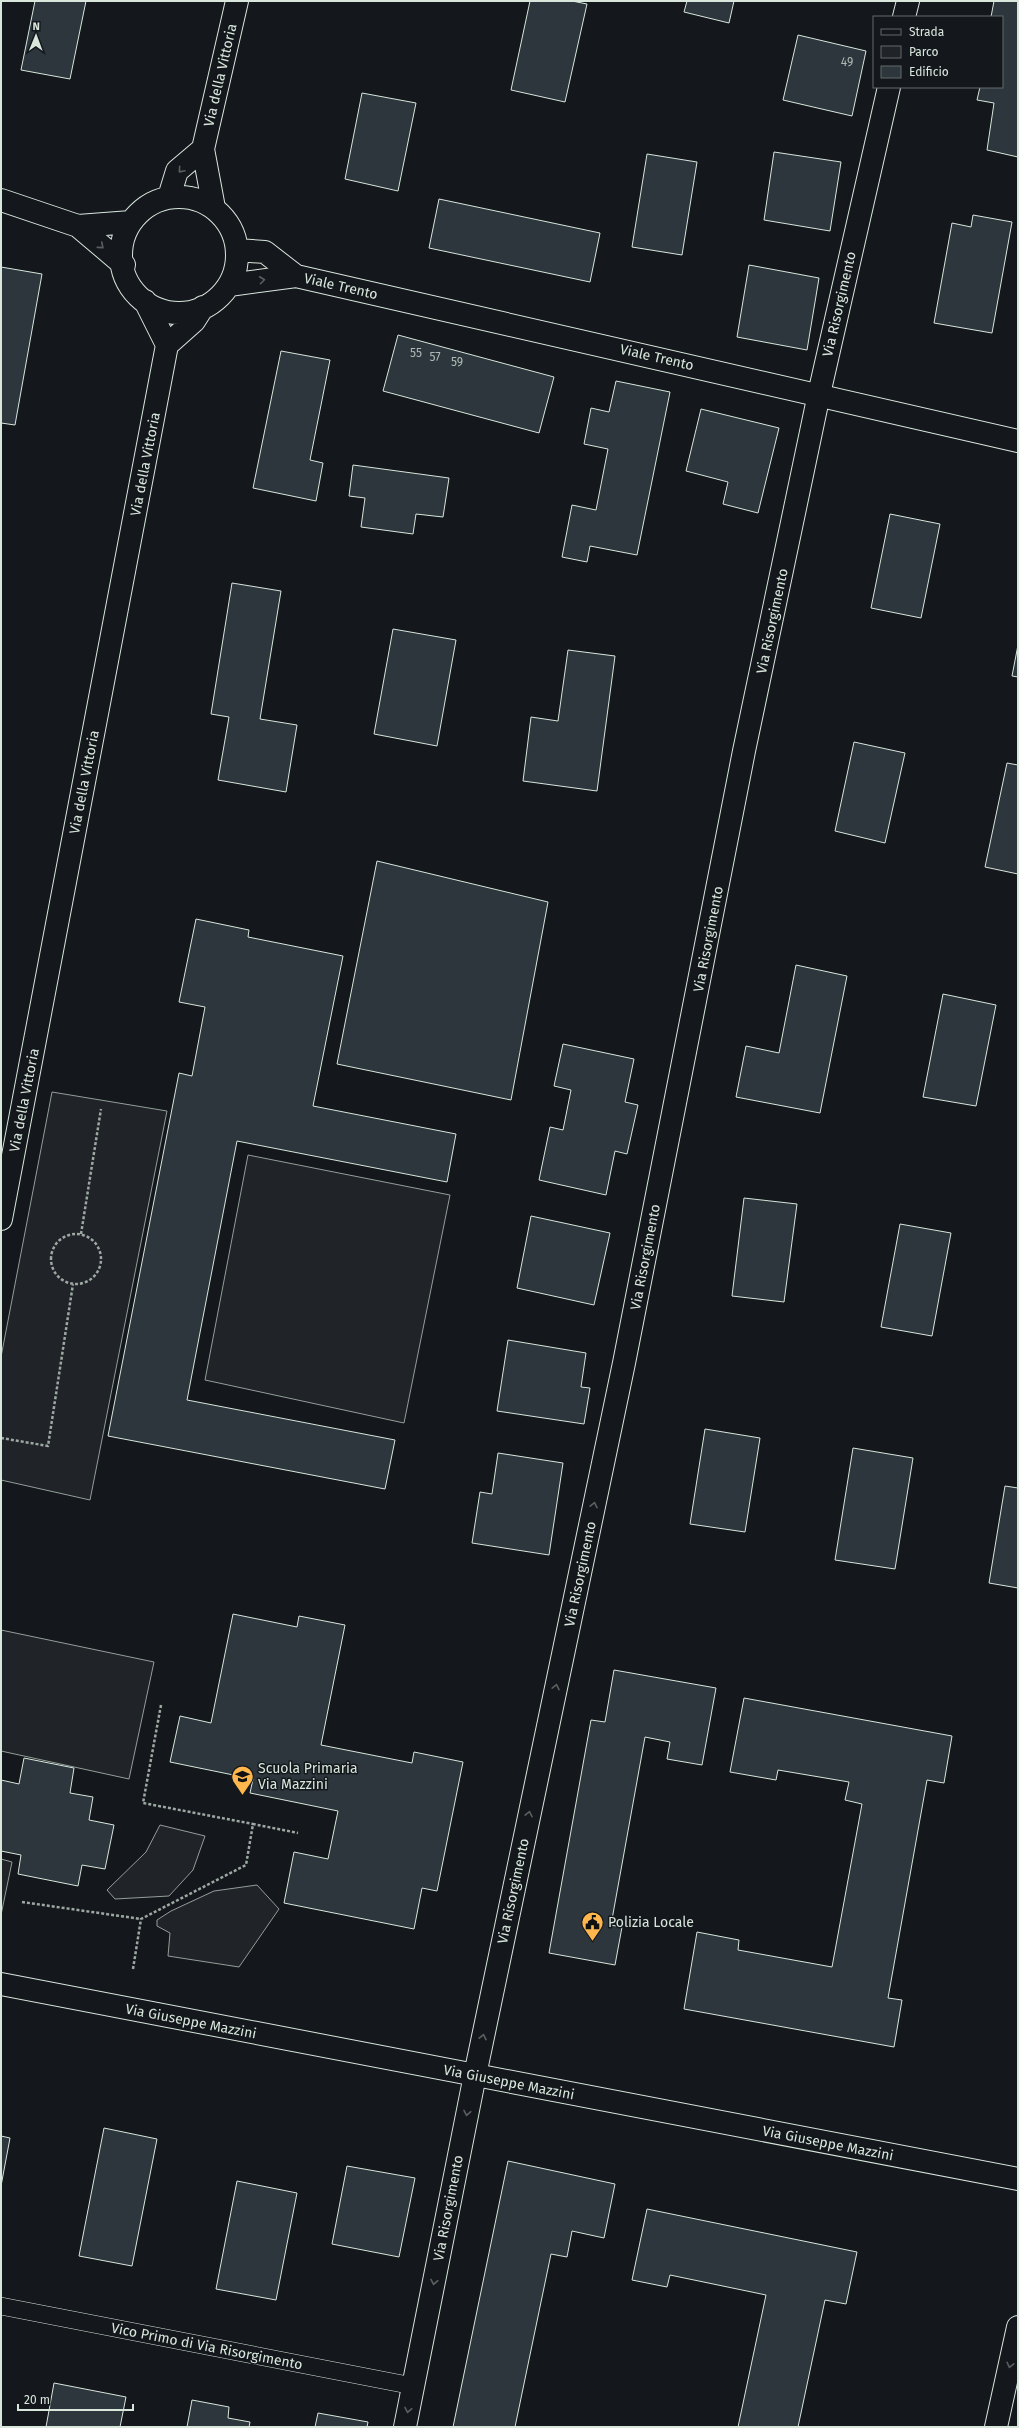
<svg xmlns="http://www.w3.org/2000/svg" width="1019" height="2428" viewBox="0 0 1019 2428" font-family="'Fira Sans',sans-serif">
<style>
.green{fill:#202428;stroke:#939e99}
.building{fill:#2c363c;stroke:#d8e6dc}
.lines{fill:none;stroke-linecap:round;stroke-linejoin:round}
.lane-casing{stroke:#d8e6dc;stroke-width:18}
.street-casing{stroke:#d8e6dc;stroke-width:24}
.secondary-casing{stroke:#d8e6dc;stroke-width:24}
.path{stroke:#9da8a2;stroke-width:2.5;stroke-dasharray:3 2;stroke-linecap:butt}
.lane{stroke:#14181c;stroke-width:17}
.street{stroke:#14181c;stroke-width:22}
.secondary{stroke:#14181c;stroke-width:22}
.oneway{stroke:#59605f}
.labels{text-anchor:middle;stroke-width:3;stroke-linejoin:round;paint-order:stroke}
.number-label{font-size:12px;fill:#adbab4}
.street-label{font-size:14px;fill:#d8e6dc;stroke:#14181c}
.poi-label{font-size:14px;fill:#d8e6dc;stroke:#14181c;text-anchor:start}
</style>
<rect width="100%" height="100%" fill="#14181c"/>
<!-- green -->
<path class="green" d="M52,1092L167,1111L90,1500L1,1480V1357Z
M248,1155L450,1195L404,1423L205,1380Z
M1,1630L154,1662L129,1779L1,1751Z
M160,1825L205,1836L193,1870L169,1896L115,1899L107,1890L146,1852Z
M1,1859L12,1862L1,1915Z
M257,1885L279,1909L239,1967L168,1956L170,1933L157,1926V1920L171,1911L214,1891Z"/>
<!-- building -->
<path class="building" d="M35,1H86L70,79L21,70Z
M530,1H572L587,4L565,102L511,90Z
M687,1H734L729,23L684,12Z
M994,1H1018V157L987,150L994,103L977,100L980,87H1002V17H991Z
M798,35L866,51L852,116L783,100Z
M362,93L416,103L398,191L345,179Z
M774,152L841,162L830,231L764,220Z
M647,154L697,162L682,255L632,247Z
M439,199L600,233L590,282L429,248Z
M973,215L1012,222L992,333L934,323L952,223L971,227Z
M749,265L819,278L807,350L737,337Z
M1,267L42,274L15,425L1,423Z
M398,335L554,377L539,433L383,391Z
M281,351L330,360L310,460L323,463L316,501L253,488Z
M616,381L670,392L637,555L590,546L587,562L562,557L572,505L596,510L608,449L584,444L591,408L609,412Z
M701,409L779,428L758,513L723,504L728,482L686,471Z
M353,465L449,478L443,517L416,514L413,534L361,527L365,498L349,496Z
M890,514L940,524L921,618L871,608Z
M232,583L281,591L260,719L297,725L286,792L218,780L229,717L211,714Z
M393,629L456,640L437,746L374,734Z
M1018,645V677L1012,676Z
M568,650L615,656L597,791L523,781L531,717L558,721Z
M854,742L905,753L885,843L835,831Z
M1007,763L1018,765V874L985,867Z
M377,861L548,902L511,1100L337,1064Z
M196,919L249,930L248,937L343,956L313,1106L456,1134L447,1182L237,1141L187,1400L395,1440L385,1489L108,1436L179,1073L192,1076L205,1007L179,1002Z
M796,965L847,976L820,1113L736,1097L746,1046L779,1053Z
M943,994L996,1005L976,1106L923,1097Z
M563,1044L634,1059L625,1102L638,1105L627,1154L615,1151L606,1195L539,1180L550,1127L563,1130L571,1090L554,1086Z
M744,1198L797,1204L784,1302L732,1296Z
M531,1216L610,1233L594,1305L517,1288Z
M900,1224L951,1233L932,1336L881,1327Z
M508,1340L586,1353L581,1387L590,1388L584,1424L497,1411Z
M705,1429L760,1438L745,1532L690,1524Z
M853,1448L913,1458L895,1569L835,1560Z
M498,1453L563,1463L549,1555L472,1543L480,1492L492,1494Z
M1005,1486L1018,1488V1588L989,1583Z
M233,1614L297,1627L299,1616L345,1625L321,1745L412,1763L414,1752L463,1762L437,1891L422,1888L414,1929L284,1903L294,1852L328,1859L338,1811L250,1793L253,1779L170,1762L180,1716L211,1723Z
M614,1670L716,1688L702,1765L667,1759L670,1742L645,1737L611,1925L622,1927L615,1965L549,1953L591,1720L605,1722Z
M744,1698L952,1736L944,1783L927,1780L888,1998L902,2000L894,2047L684,2009L697,1932L739,1940L738,1950L832,1967L862,1804L845,1800L849,1782L778,1770L776,1780L730,1772Z
M24,1758L74,1768L70,1793L93,1797L89,1820L114,1825L105,1869L82,1865L78,1886L18,1874L21,1855L1,1851V1780L19,1784Z
M104,2128L157,2139L132,2266L79,2256Z
M1,2136L10,2138L1,2186Z
M508,2161L615,2184L604,2238L572,2231L567,2257L551,2254L515,2427H453Z
M347,2166L415,2178L399,2257L332,2244Z
M237,2181L297,2193L276,2300L216,2289Z
M647,2209L857,2252L846,2304L825,2300L798,2427H738L766,2295L670,2275L667,2287L632,2280Z
M54,2383L126,2397L120,2427H46Z
M192,2400L229,2407L228,2418L250,2422L249,2427H187Z
M318,2413L368,2422L367,2427H315Z"/>
<g class="lines">
<defs>
<path id="lane" d="M1,2306L413,2386"/>
<path id="street" d="M904,17L908,1
M405,2427L475,2075L624,1363L744,751L819,394L889,87
M996,2427L1018,2327"/>
<path id="secondary" d="M169,197L177,171L203,149
M121 255a58 58 0 1 1 116 0a58 58 0 1 1-116 0Z
M1,200L78,226L131,222
M214,208L203,149L237,1
M78,226L124,265
M237,250L265,252L296,276
M229,285L296,276L1018,441
M167,345L194,321L203,307
M1,1219L167,345L145,301
M1,1984L1018,2179"/>
</defs>
<!-- lane casing -->
<use href="#lane" class="lane-casing"/>
<!-- street casing -->
<use href="#street" class="street-casing"/>
<!-- secondary casing -->
<use href="#secondary" class="secondary-casing"/>
<!-- path -->
<path class="path" d="M51 1259a25 25 0 1 1 50 0a25 25 0 1 1-50 0Z
M81,1234L101,1109
M1,1438L48,1446L73,1284
M161,1705L143,1803L253,1824
M22,1902L141,1919
M133,1969L141,1919L246,1865L253,1824L298,1833"/>
<!-- lane -->
<use href="#lane" class="lane"/>
<!-- street -->
<use href="#street" class="street"/>
<!-- secondary -->
<use href="#secondary" class="secondary"/>
</g>
<!-- one-way arrows -->
<defs><path id="oneway-chevron" d="M-2-3.5L2.5 0L-2 3.5" fill="none" stroke-width="1.6" stroke-linecap="round" stroke-linejoin="round"/></defs>
<g class="oneway">
<use href="#oneway-chevron" transform="translate(181 170) rotate(131)"/>
<use href="#oneway-chevron" transform="translate(101 246) rotate(40)"/>
<use href="#oneway-chevron" transform="translate(262 280) rotate(-7)"/>
<use href="#oneway-chevron" transform="translate(594 1505) rotate(-78)"/>
<use href="#oneway-chevron" transform="translate(556 1687) rotate(-78)"/>
<use href="#oneway-chevron" transform="translate(529 1814) rotate(-78)"/>
<use href="#oneway-chevron" transform="translate(483 2037) rotate(-78)"/>
<use href="#oneway-chevron" transform="translate(467 2113) rotate(101)"/>
<use href="#oneway-chevron" transform="translate(434 2282) rotate(101)"/>
<use href="#oneway-chevron" transform="translate(1010 2365) rotate(103)"/>
<use href="#oneway-chevron" transform="translate(408 2410) rotate(101)"/>
</g>
<!-- icons -->
<defs>
<symbol id="school-pin" viewBox="-11 -11 22 30"><path d="M0 17L-7.5 6A9.5 9.5 0 1 1 7.5 6Z" fill="#ffb74d" stroke="#14181c"/><path d="M0-5L7-2L0 1L-7-2ZM-4 1L0 2.5L4 1V4Q0 6-4 4Z" fill="#111"/></symbol>
<symbol id="civic-pin" viewBox="-11 -11 22 30"><path d="M0 17L-7.5 6A9.5 9.5 0 1 1 7.5 6Z" fill="#ffb74d" stroke="#14181c"/><path d="M-.6-6.5H3V-4.5H.6V-3L4-1V1h2V6H-6V1h2V-1L-.6-3ZM-1.2 2.5V6h2.4V2.5Z" fill="#111"/></symbol>
</defs>
<g fill-rule="evenodd">
<use href="#school-pin" x="230" y="1764" width="25" height="34"/>
<use href="#civic-pin" x="580" y="1910" width="25" height="34"/>
</g>
<g class="labels">
<!-- number labels -->
<g class="number-label">
<text x="847" y="66">49</text>
<text x="416" y="357">55</text>
<text x="435" y="361">57</text>
<text x="457" y="366">59</text>
</g>
<!-- street labels -->
<g class="street-label">
<text transform="translate(220 75) rotate(-77)" y="5">Via della Vittoria</text>
<text transform="translate(341 286) rotate(13)" y="5">Viale Trento</text>
<text transform="translate(839 304) rotate(-77)" y="5">Via Risorgimento</text>
<text transform="translate(657 357) rotate(13)" y="5">Viale Trento</text>
<text transform="translate(145 464) rotate(-79)" y="5">Via della Vittoria</text>
<text transform="translate(772 621) rotate(-78)" y="5">Via Risorgimento</text>
<text transform="translate(84 782) rotate(-79)" y="5">Via della Vittoria</text>
<text transform="translate(708 939) rotate(-79)" y="5">Via Risorgimento</text>
<text transform="translate(24 1100) rotate(-79)" y="5">Via della Vittoria</text>
<text transform="translate(645 1257) rotate(-79)" y="5">Via Risorgimento</text>
<text transform="translate(580 1574) rotate(-78)" y="5">Via Risorgimento</text>
<text transform="translate(513 1891) rotate(-78)" y="5">Via Risorgimento</text>
<text transform="translate(191 2021) rotate(11)" y="5">Via Giuseppe Mazzini</text>
<text transform="translate(509 2082) rotate(11)" y="5">Via Giuseppe Mazzini</text>
<text transform="translate(828 2143) rotate(11)" y="5">Via Giuseppe Mazzini</text>
<text transform="translate(448 2208) rotate(-79)" y="5">Via Risorgimento</text>
<text transform="translate(207 2346) rotate(11)" y="5">Vico Primo di Via Risorgimento</text>
</g>
<!-- poi labels -->
<g class="poi-label">
<text x="258" y="1773">Scuola Primaria<tspan x="258" dy="16">Via Mazzini</tspan></text>
<text x="608" y="1927">Polizia Locale</text>
</g>
</g>
<!-- border -->
<rect width="1019" height="2428" fill="none" stroke="#d8e6dc" stroke-width="4"/>
<!-- legend -->
<rect x="873" y="16" width="130" height="72" fill="#14181c" stroke="#626a69"/>
<rect x="881" y="29" width="20" height="6" fill="#14181c" stroke="#626a69"/>
<text x="909" y="36" font-size="12" fill="#d8e6dc">Strada</text>
<rect x="881" y="46" width="20" height="12" fill="#202428" stroke="#626a69"/>
<text x="909" y="56" font-size="12" fill="#d8e6dc">Parco</text>
<rect x="881" y="66" width="20" height="12" fill="#2c363c" stroke="#626a69"/>
<text x="909" y="76" font-size="12" fill="#d8e6dc">Edificio</text>
<!-- north arrow -->
<g transform="translate(36 36) rotate(1)" stroke="#14181c" stroke-width="3" paint-order="stroke">
<path d="M0-3L7 15L0 10L-7 15Z" fill="#d8e6dc"/>
<text y="-6" font-size="11" font-weight="bold" text-anchor="middle" fill="#d8e6dc">N</text>
</g>
<!-- scale -->
<path d="M18 2404v6h115v-6" fill="none" stroke="#d8e6dc" stroke-width="2"/>
<text x="24" y="2404" font-size="12" fill="#d8e6dc" stroke="#14181c" stroke-width="3" paint-order="stroke">20 m</text>
</svg>
